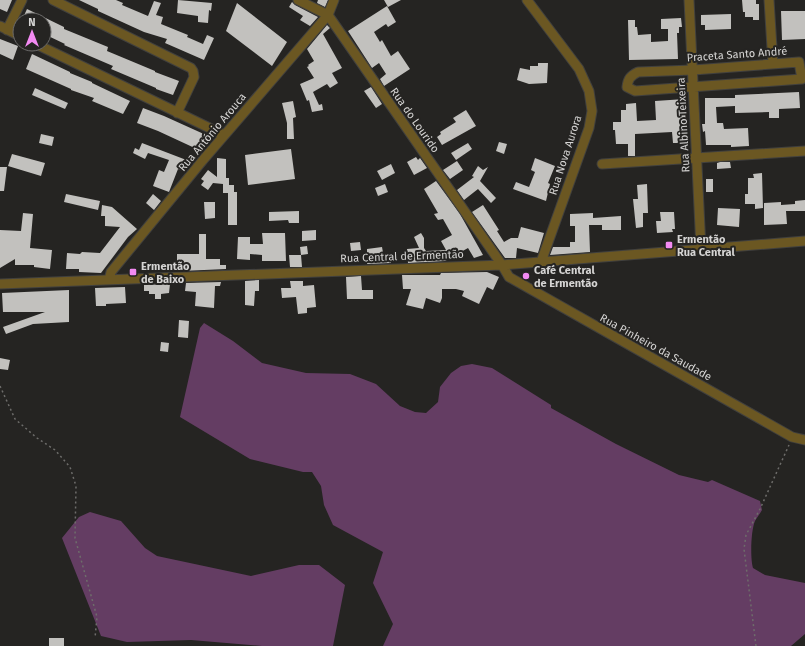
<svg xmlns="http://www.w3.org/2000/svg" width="805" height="646" viewBox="0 0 805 646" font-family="'Fira Sans',sans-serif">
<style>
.green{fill:#643d63}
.building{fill:#c2c1be}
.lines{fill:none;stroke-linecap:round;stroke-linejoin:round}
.minor-casing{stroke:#41403e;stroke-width:11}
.path{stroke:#6e6d6b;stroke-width:1.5;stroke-dasharray:2 3;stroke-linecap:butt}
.minor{stroke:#6b5722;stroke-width:9}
.poi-dot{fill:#f38af2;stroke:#252422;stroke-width:1.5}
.labels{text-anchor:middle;stroke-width:4;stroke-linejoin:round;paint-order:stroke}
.street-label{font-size:11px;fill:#d5d4d3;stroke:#252422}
.poi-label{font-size:11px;font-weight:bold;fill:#d5d4d3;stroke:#252422;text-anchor:start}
</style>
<rect width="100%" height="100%" fill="#252422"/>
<!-- green -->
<path class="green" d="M204,323L233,341L262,363L306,373L350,374L376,384L400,406L415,412L426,413L438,402L440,387L451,373L461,366L472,364L492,368L551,405V408L616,444L679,475L708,482L712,480L760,501L762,510C760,514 757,517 755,521C751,530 750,558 753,568L765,575L805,583V634L791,646H383L393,624L373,583L383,552L333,525L324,505L321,486L312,472H303L250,459L180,417L200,328Z
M90,512L121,521L145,548L157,556L251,576L299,565H319L345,585L333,646H262L191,640L127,642L101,636L62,538L79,517Z"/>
<!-- building -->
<path class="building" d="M0,0H12L7,12L0,9Z
M79,0H116L123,3L122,5L148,16L154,1L161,3L156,15L163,17L161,24L188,35L187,37L203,44L207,35L214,38L204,60L165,43L167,39L144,32L98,11V9Z
M178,0L212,3L211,11L209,10L208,23L198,22V16L177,13Z
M318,0H328L325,7L317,3Z
M384,0H401L388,7Z
M742,0H756V4H759V20H753V17H745V12H743Z
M292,2L295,5L318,17L310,26L300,20L303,16L289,7Z
M237,3L287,42L272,66L226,31Z
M387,6L396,22L388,27L386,24L374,32L380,42L382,40L391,56L398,51L410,69L384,86L380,79L386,74L379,63L372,68L348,31Z
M27,9L64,27V29L108,47L107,51L155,71V72L179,81L173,95L156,89V88L111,69L113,66L64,45L65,44L44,34V20H22Z
M781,11H805V39L782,40Z
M731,14V29L705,30V25H701V15Z
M681,18L682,27H679V33H677L678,59L629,60L628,20H635V27H637L638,35L651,34V42L668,41V29H661V19Z
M327,25L330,28L323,34L342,68L332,73L338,83L330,88L327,84L313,92L319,105L322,104L323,110L312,112L309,100L307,101L300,84L314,78L307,67L309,66L308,65L314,61L307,49Z
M0,39L18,46L13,60L0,54Z
M32,54L70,72V73L92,82V83L130,101L123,114L92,101L94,98L71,90V89L26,69Z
M538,63H548L547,83L529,84L517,80L520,68L530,70V66H538Z
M371,87L382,104L376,108L364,91Z
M35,88L68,103L65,109L32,95Z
M799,92L800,108L779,109V118H769V112L735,113V106L716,107L717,123H723L724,129L748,128L749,146L731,147V145H706L705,131L703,132L702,124H705V98H735V95Z
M685,99L686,143H673L672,132L635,134V156H628V144H616L615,130H613V122H621V110H626V104L636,103L637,121L656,120L655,101Z
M293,101L296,117L293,118L294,139H287V123L282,103Z
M143,108L164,116L206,135L199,150L158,131L137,123Z
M466,110L476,126L442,145L437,137L441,134L440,132L456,122L453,118Z
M41,134L54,137L52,146L39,143Z
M499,142L507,144L504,154L496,151Z
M142,143L189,161L185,172L178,169L169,192L153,186L159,170L164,172L169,160L148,153L145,159L133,153L135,148L139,150Z
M468,143L472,149L456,160L451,153Z
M291,149L295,179L248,185L245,155Z
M12,154L45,163L41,176L8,166Z
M416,157L418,160L420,158L427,168L414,175L407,162Z
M217,158L226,159V178H229V185H234V192H237V225H228V193H223V184L213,183L208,190L201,185L204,181L201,179L208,170L217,177Z
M535,158L555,166L548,183L550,184L546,201L513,189L516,182L529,187L535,172L531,170Z
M457,161L463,170L450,179L443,170Z
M720,162H730L731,168L717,169V163Z
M391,164L395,173L382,180L377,171Z
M478,166L483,170L488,167L480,181L496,198L491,203L478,189L464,200L457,190L474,177L472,176Z
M0,167H7L4,191H0Z
M762,173L763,208L755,209V204H745V194H748V178H754L753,174Z
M706,179H713V192H706Z
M436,181L460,214L483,255L474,258L468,248L445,261L408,263L407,249L419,248L414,237L421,233L424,238V248L426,251L446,250L441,241L452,235L443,219L438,220L434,214L438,213L424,189Z
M385,184L388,192L378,196L375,188Z
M647,184L648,213H643V227L636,228L633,199H638L637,185Z
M66,194L100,201L98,210L64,202Z
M153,194L161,201L154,210L146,203Z
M805,200V211H786L787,224L764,225V203L781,202V205L795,204V201Z
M204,202H215V218L205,219Z
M102,205L112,207L137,229L128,237L101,273L79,272V269H66L67,253L80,254L82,252L100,253L120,227L105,226V216H101Z
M483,205L499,230L497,231L504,242L511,238H518L521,227L544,233L538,253L517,248L516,258H505L472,212Z
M718,208L740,209L739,227L717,225Z
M299,211V223H289L288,220L269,221V212Z
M660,212H674L675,229H672L673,232L657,233L656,221H661Z
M23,213L33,214L30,248L52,250L50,269L34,267V265H15V259L0,268V230L21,231Z
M593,213V218L621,216V230H602V225H589L590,252L550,255L553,247H570V242H575V226H570V214Z
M316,230V240L302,241V231Z
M262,233H285L286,261H262V255L250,254V260L237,259L238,237H250V244H263Z
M199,234H206V259H220V265H226V269L182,271V267H177V254H199Z
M360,242L361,250L351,251L350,243Z
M307,246L308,254L301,255L302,267H290L289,255H301L300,247Z
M382,247L384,258H391V263L367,264V249Z
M487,272L499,277L493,290L487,287L479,304L462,296L464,291L456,289H442V298L440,303L426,298L423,309L406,305L411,289H403L402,275H440L441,273Z
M361,276L362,290H373V299H347L346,277Z
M259,280V291H255L254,306L245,305V281Z
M290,281H303V286L314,285L316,307L307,308V313L298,314L296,297L282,298L281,288H291Z
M221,282L220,286H215L214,308L195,306L196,292L185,291L186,283Z
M170,284L169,293L161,294V299H155V294H149V291H144V285Z
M125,287L126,303L106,304V306H96L95,288Z
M69,290V322L33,324L6,334L3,327L45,312H3L2,293Z
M179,320L189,321L188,338L178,337Z
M161,342L169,343L168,352L160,351Z
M0,358L10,360L8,370L0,369Z
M49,638H64V646H49Z"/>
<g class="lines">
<defs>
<path id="minor" d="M53,0L191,68L193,71L194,77L177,113
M298,0L328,15L502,265L509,277L792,437L805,440
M527,0L579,69L589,91L592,111L589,128L541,262
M689,0L701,249
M769,0L773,64
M0,26L20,36
M7,30L22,0
M36,44L224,135
M799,62L802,79L635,91L627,87C628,79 630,76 638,72L693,70Z
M602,164L805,151
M109,280L111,272L203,160L328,15L334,0
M0,284L502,265L805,241"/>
</defs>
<!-- minor casing -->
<use href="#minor" class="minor-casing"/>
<!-- path -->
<path class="path" d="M0,386L15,419L37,438L55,450L70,467L76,486L75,538L97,617L95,638
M756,646L744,549L746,535L760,509L789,445"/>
<!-- minor -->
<use href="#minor" class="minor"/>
</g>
<!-- markers -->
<g class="poi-dot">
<rect x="665" y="241" width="8" height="8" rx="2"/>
<rect x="129" y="268" width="8" height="8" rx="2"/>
<circle cx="526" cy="276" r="4"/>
</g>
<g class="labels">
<!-- street labels -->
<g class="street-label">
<text transform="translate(737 54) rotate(-4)" y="4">Praceta Santo André</text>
<text transform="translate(415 120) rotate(55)" y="4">Rua do Lourido</text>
<text transform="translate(683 125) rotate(-93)" y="4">Rua Albino Teixeira</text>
<text transform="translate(212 132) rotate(-50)" y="4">Rua António Arouca</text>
<text transform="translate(565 155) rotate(-72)" y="4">Rua Nova Aurora</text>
<text transform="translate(402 256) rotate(-2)" y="4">Rua Central de Ermentão</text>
<text transform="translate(656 347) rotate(29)" y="4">Rua Pinheiro da Saudade</text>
</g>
<!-- poi labels -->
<g class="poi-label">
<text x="677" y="243">Ermentão<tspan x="677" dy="13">Rua Central</tspan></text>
<text x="141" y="270">Ermentão<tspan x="141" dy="13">de Baixo</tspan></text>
<text x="534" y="274">Café Central<tspan x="534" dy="13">de Ermentão</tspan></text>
</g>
</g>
<!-- north arrow -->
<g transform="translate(32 32)"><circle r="19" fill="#252422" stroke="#6b6a69"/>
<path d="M0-3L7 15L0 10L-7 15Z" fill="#f38af2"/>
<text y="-6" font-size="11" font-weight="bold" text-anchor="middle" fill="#d5d4d3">N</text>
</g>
</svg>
